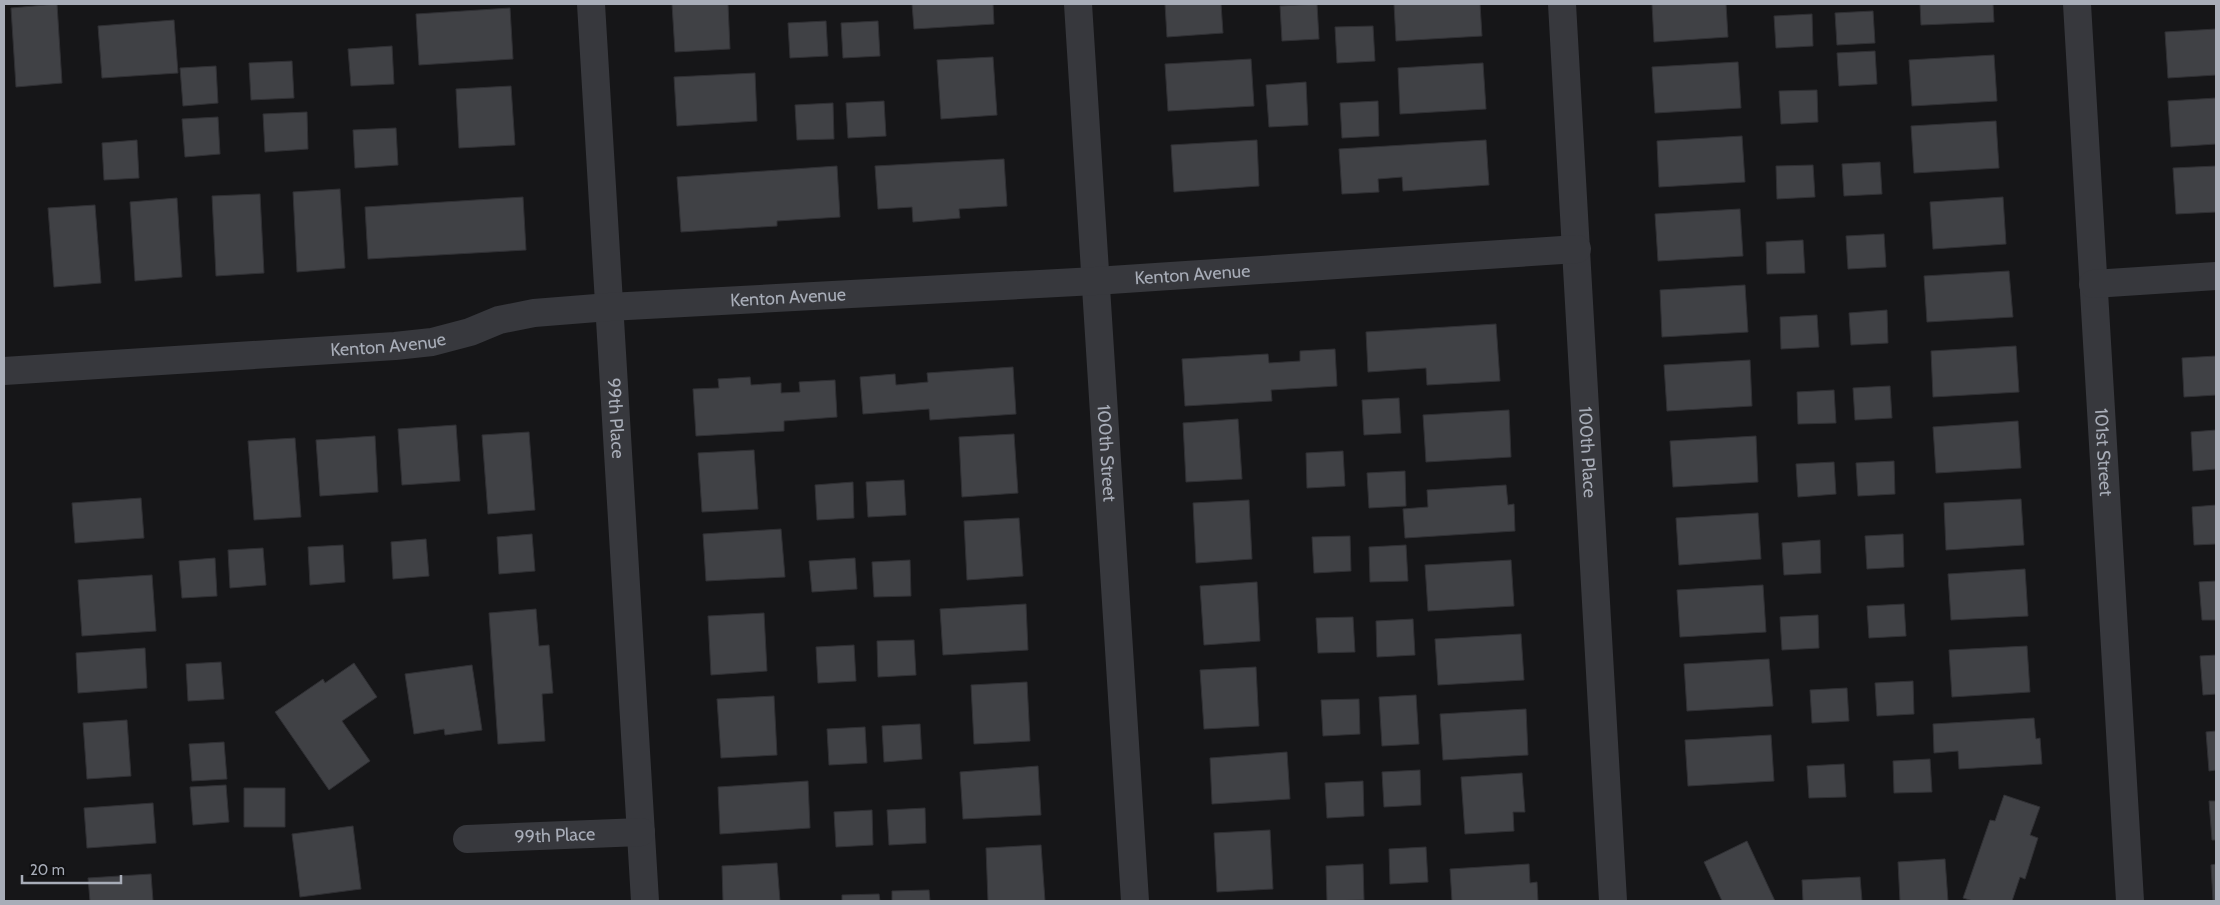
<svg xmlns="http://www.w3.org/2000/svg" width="2220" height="905" viewBox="0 0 2220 905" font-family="Cabin,sans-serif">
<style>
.building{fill:#404145;stroke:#303034}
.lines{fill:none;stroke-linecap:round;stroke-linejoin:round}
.street{stroke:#37383d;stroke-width:28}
.labels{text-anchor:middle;stroke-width:4.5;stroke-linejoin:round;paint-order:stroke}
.street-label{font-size:18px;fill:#a8adb8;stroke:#111113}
</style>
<rect width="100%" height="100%" fill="#161618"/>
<!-- building -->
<path class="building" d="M57,4L62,83L16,87L11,8Z
M672,4H728L730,49L675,52Z
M912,4H993L994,24L914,29Z
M1165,4H1221L1223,33L1167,37Z
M1317,4L1319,39L1282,41L1280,6Z
M1394,4H1480L1482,36L1396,41Z
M1652,4H1726L1728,37L1654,42Z
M1920,4H1993L1994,22L1921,25Z
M510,8L513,59L419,65L416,14Z
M1873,11L1875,43L1837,45L1835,13Z
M1812,14L1813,46L1776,48L1774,16Z
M174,20L178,73L102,78L98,26Z
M826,21L828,56L790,58L788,23Z
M878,21L880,56L843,58L841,23Z
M1373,26L1375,61L1337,63L1335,27Z
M2216,29V75L2168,78L2165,32Z
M392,46L394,84L351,86L348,49Z
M1875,51L1877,84L1839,86L1837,53Z
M1994,55L1997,101L1912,106L1909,60Z
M993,57L997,115L941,119L937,60Z
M1251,59L1254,106L1168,111L1165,64Z
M292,61L294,98L251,100L249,63Z
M1738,62L1741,108L1655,113L1652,67Z
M1483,63L1486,109L1400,114L1398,68Z
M216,66L218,103L183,106L180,68Z
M755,73L757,121L677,126L674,77Z
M1306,82L1308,125L1269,127L1266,85Z
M511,86L515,145L459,148L456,89Z
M1817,90L1818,122L1781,124L1779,91Z
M2216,98V144L2171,147L2168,101Z
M884,101L886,136L848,138L846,103Z
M1378,101L1379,136L1342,138L1340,103Z
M833,103L834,139L797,140L795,105Z
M307,112L308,149L265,152L263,114Z
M218,117L220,154L185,157L182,119Z
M1996,121L1999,168L1914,173L1911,126Z
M396,128L398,165L355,168L353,130Z
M1742,136L1745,182L1659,187L1657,141Z
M137,140L139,178L104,180L102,143Z
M1257,140L1259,186L1174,192L1171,145Z
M1486,140L1489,185L1403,191L1402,177L1378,179L1379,192L1342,194L1339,149Z
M1004,159L1007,206L959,209L960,218L913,222L912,207L878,209L875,166Z
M1880,162L1882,194L1844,196L1842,164Z
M1813,165L1815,197L1777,199L1776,166Z
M837,166L840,217L777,221V226L681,232L677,177Z
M2216,166V212L2176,214L2173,168Z
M340,189L345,268L297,272L293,192Z
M260,194L264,273L216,276L212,196Z
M523,197L526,250L368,259L365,207Z
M2003,197L2006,244L1933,249L1930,202Z
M177,198L182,277L135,281L130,202Z
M95,205L101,283L54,287L48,208Z
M1740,209L1743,256L1658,261L1655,214Z
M1884,234L1886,267L1848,269L1846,236Z
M1803,240L1805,273L1767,274L1766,242Z
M2009,271L2013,317L1927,322L1924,276Z
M1745,285L1748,332L1662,337L1660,290Z
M1887,310L1888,343L1851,345L1849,313Z
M1817,315L1819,347L1781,349L1780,317Z
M1496,324L1500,381L1427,385L1426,368L1368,372L1366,332Z
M2016,346L2019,392L1933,397L1931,351Z
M1335,349L1337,386L1271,390L1272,401L1185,406L1182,359L1268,354L1269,363L1300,361V351Z
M2216,356V395L2184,397L2182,358Z
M1750,360L1752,406L1667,411L1664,365Z
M1013,367L1016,414L930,420L929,409L863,414L860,377L895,374L896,385L928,382L927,373Z
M750,377L751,385L781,383V393L800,392L799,382L835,380L837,417L784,421V431L696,436L693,389L719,388L718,379Z
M1890,386L1892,418L1855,420L1853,388Z
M1834,390L1836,423L1798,424L1797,392Z
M1399,398L1401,433L1364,435L1362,400Z
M1509,410L1511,457L1426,462L1423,415Z
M1238,419L1242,479L1186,482L1183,423Z
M2018,421L2021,468L1936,473L1933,427Z
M456,425L460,481L402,485L398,429Z
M2216,430V469L2193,471L2191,432Z
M529,432L535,510L488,514L482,435Z
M1014,434L1018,493L962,497L959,437Z
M375,436L378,492L320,496L316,440Z
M1756,436L1758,482L1673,487L1670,441Z
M295,438L301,517L254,520L248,441Z
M754,450L758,509L702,512L698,453Z
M1343,451L1345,486L1307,488L1306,453Z
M1894,461L1895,494L1858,496L1856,463Z
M1834,462L1836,494L1798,497L1796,464Z
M1405,471L1406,506L1369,508L1367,473Z
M904,480L906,515L868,517L866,482Z
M853,482L854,518L817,520L815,485Z
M1506,485L1508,505L1514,504L1515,531L1405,538L1403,509L1428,507L1427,490Z
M141,498L144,538L75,543L72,503Z
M2021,499L2024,545L1946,550L1944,503Z
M1249,500L1252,559L1196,563L1193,503Z
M2216,505V544L2194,545L2192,507Z
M1758,513L1761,559L1679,565L1676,518Z
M1019,518L1023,576L967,580L964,521Z
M781,529L785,577L706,581L703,534Z
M532,534L535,571L499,574L497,537Z
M1903,534L1904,567L1867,569L1865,536Z
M1350,536L1351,571L1314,573L1312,537Z
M426,539L429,576L393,579L391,542Z
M1820,540L1821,573L1784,575L1782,543Z
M343,545L345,582L310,585L308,547Z
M1406,545L1408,581L1370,582L1369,547Z
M263,548L266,585L230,588L228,550Z
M215,558L217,596L182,598L179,561Z
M855,558L857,589L812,592L809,561Z
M910,560L911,596L874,597L872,562Z
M1511,560L1514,606L1428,611L1425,565Z
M2025,569L2028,616L1951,620L1948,574Z
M152,575L156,631L82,636L78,580Z
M2216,581V620H2202L2199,582Z
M1257,582L1260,641L1204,645L1200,586Z
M1763,585L1766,632L1680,637L1677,590Z
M1026,604L1028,650L943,655L940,609Z
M1904,604L1906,636L1869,638L1867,606Z
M536,609L539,646L549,645L553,693L542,694L545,741L498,744L489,613Z
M764,613L767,671L711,675L708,616Z
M1818,615L1819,648L1782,650L1780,617Z
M1353,617L1355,652L1318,653L1316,618Z
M1413,619L1415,655L1377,657L1376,621Z
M1521,634L1524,680L1438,685L1435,639Z
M914,640L916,675L878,677L877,641Z
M854,645L856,681L818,683L816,647Z
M2027,646L2030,692L1952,697L1949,650Z
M145,648L147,688L78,693L76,653Z
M2216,655V694L2203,695L2200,656Z
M1769,659L1773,706L1687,711L1684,664Z
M221,662L224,699L188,701L186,664Z
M354,663L377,697L342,721L370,761L329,790L275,712L323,679L325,683Z
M472,665L482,730L445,735L444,729L414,734L405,674Z
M1256,667L1259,726L1204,729L1200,670Z
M1913,681L1914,714L1877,716L1875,683Z
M1027,682L1030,741L974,744L971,685Z
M1847,688L1849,721L1812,723L1810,690Z
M1416,695L1419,744L1382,746L1379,697Z
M774,696L777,755L721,758L717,699Z
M1359,699L1360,734L1323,736L1321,700Z
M1526,709L1528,755L1443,760L1440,714Z
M2034,718L2036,739L2040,738L2042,764L1959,769L1958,751L1934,753L1933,724Z
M127,720L131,776L87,779L83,723Z
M920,724L922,759L884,762L882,726Z
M865,727L867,763L829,765L827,729Z
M2216,731V770L2209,771L2206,732Z
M1771,735L1774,781L1688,786L1685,740Z
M224,742L227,779L192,781L189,744Z
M1287,752L1290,799L1212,804L1210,758Z
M1930,759L1932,792L1894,793L1893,761Z
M1844,764L1846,797L1809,798L1807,766Z
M1038,766L1041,815L963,819L960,772Z
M1420,770L1421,805L1384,807L1382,772Z
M1522,773L1525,812H1513L1514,831L1465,834L1461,777Z
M808,781L810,828L720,834L718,787Z
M1363,781L1364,816L1327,818L1325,783Z
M226,785L229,822L193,825L190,787Z
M244,788H285V827H244Z
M2004,795L2040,807L2030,835L2038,838L2025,879L2020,877L2012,901H1973L1963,898L1990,820L1995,821Z
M2209,801H2216V840H2212Z
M153,803L156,843L87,848L84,808Z
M925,808L926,843L889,845L887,810Z
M872,810L873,845L836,847L834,812Z
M353,826L361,889L300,897L292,834Z
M1270,830L1273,889L1217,892L1214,833Z
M1747,841L1775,901H1722L1704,862Z
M1041,845L1045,901H988L986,848Z
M1426,847L1428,882L1390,884L1389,849Z
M1945,859L1948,901H1900L1898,862Z
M777,863L780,901H723L722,866Z
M1363,864L1364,900L1327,901L1326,866Z
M1529,864L1530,883L1537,882L1538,901H1452L1450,869Z
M2216,864V901H2213L2211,865Z
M151,874L153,901H90L88,878Z
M1860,877L1862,901H1803L1802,880Z
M929,890L930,901H892V891Z
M879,894L880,901H842V895Z"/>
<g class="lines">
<!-- street -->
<g class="street">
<path id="s1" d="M591,4L645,901"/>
<path id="s2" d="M1078,4L1135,901"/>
<path id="s3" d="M1562,4L1613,901"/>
<path id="s4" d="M2077,4L2130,901"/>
<path d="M2093,284L2216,276"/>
<path id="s5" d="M4,371L395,346L432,342L470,332L499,320L534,313L609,307L1095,281L1577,249"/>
<path id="s6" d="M467,839L641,832"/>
</g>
</g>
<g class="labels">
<!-- street labels -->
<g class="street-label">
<text dy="6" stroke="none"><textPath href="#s5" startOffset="1195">Kenton Avenue</textPath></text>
<text dy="6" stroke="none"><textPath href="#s5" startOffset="790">Kenton Avenue</textPath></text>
<text dy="6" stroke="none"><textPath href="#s5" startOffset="385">Kenton Avenue</textPath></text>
<text dy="6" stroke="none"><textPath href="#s1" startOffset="415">99th Place</textPath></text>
<text dy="6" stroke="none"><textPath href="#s2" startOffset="450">100th Street</textPath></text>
<text dy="6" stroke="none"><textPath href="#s3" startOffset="449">100th Place</textPath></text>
<text dy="6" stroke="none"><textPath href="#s4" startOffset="449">101st Street</textPath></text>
<text dy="6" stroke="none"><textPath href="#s6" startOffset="88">99th Place</textPath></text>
</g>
</g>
<!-- border -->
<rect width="2220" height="905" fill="none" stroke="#a8adb8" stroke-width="10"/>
<!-- scale -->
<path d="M22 875v8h99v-8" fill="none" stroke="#a8adb8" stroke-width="2.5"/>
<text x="30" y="875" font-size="15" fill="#a8adb8" stroke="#111113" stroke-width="4" paint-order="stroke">20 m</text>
</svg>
